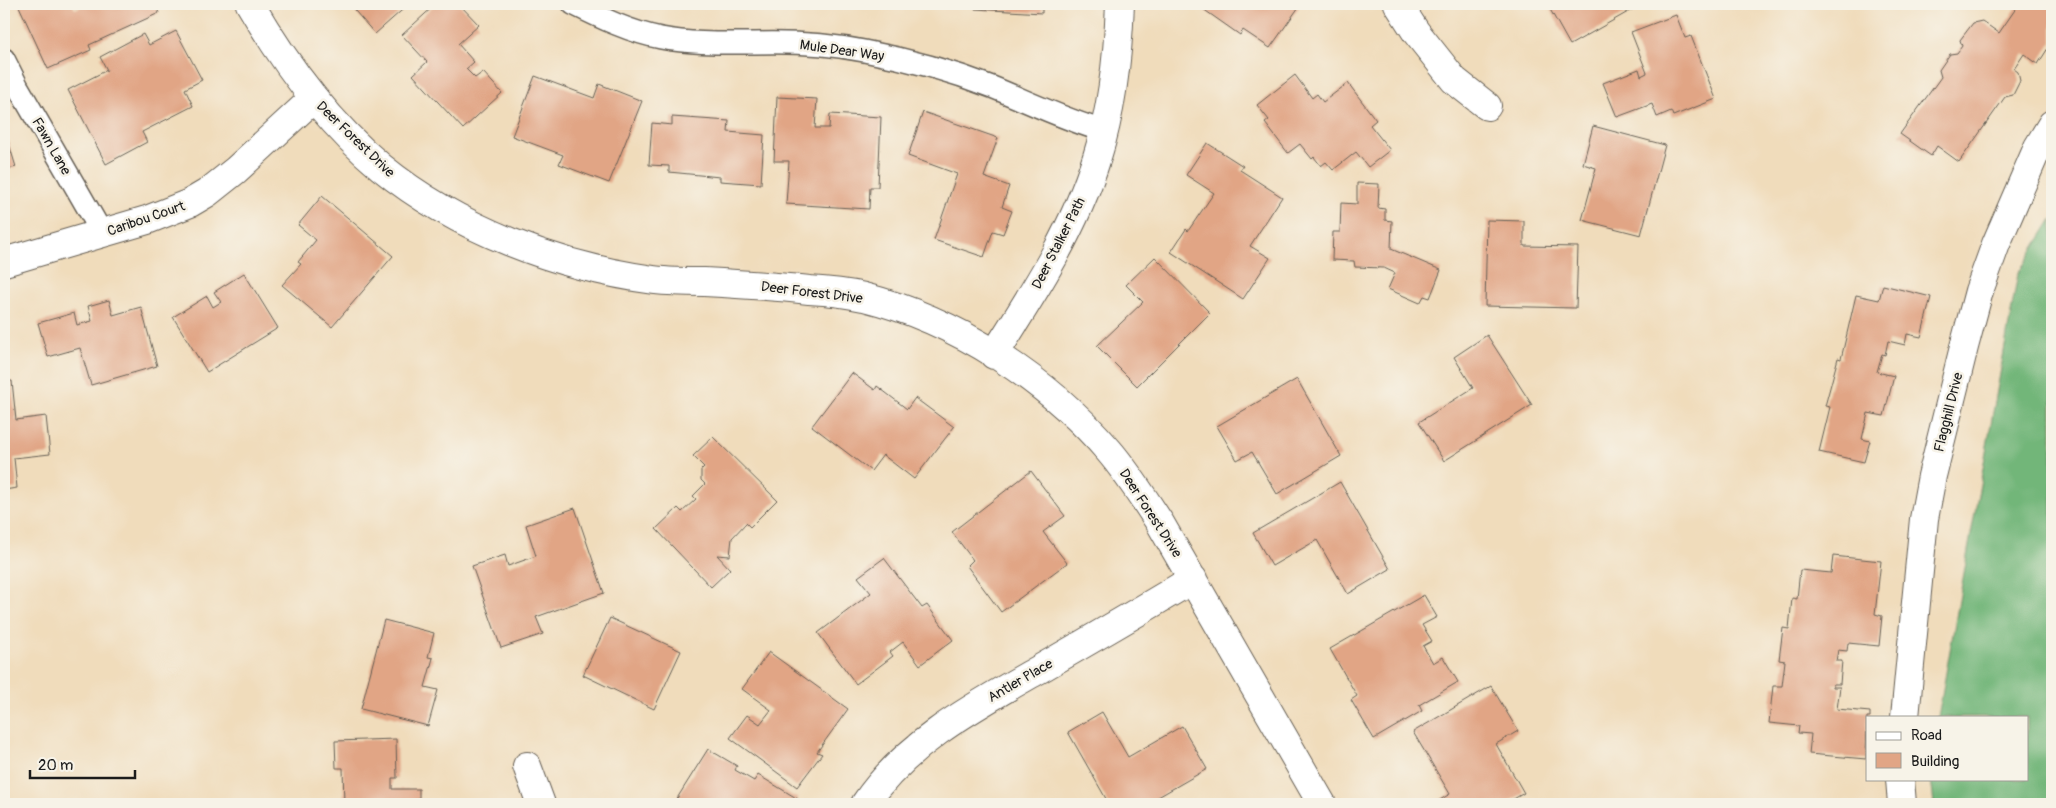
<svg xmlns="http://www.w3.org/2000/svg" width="2056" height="808" viewBox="0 0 2056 808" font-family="Pangolin,sans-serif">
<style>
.forest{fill:#72b679;stroke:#47694a}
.building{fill:#e1a585}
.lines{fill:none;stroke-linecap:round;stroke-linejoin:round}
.lane-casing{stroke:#665f54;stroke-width:24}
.street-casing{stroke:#665f54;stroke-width:30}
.lane{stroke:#fff;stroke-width:21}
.street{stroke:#fff;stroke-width:28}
.labels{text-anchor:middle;stroke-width:5;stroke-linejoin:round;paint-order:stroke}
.street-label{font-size:14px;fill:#1c1c1c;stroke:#f7f3e8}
</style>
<rect width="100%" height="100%" fill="#f7f3e8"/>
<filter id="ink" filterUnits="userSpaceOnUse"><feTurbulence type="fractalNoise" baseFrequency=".02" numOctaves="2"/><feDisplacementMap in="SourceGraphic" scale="10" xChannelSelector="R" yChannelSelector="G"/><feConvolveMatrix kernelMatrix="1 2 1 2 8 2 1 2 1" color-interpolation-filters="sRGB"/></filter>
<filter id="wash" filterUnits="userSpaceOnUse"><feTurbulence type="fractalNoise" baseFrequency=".0096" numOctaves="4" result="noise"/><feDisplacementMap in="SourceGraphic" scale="20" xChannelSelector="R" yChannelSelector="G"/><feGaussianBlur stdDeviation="1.12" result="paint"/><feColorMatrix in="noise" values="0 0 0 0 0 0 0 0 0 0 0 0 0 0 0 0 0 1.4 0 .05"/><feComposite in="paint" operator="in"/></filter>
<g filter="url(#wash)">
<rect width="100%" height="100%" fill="#f0dcbb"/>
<!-- forest -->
<path class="forest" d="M2052,219V804H1934L1931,779H2027V717H1938L2018,274Z"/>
<g id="blocks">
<!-- building -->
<path class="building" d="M18,4H72L75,9L87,4H155L159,13L89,45L91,50L48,69Z
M349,4H409L375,34Z
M436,4H459L479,25L458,44L474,62L466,69L475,78L483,72L502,93L463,129L413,75L427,62L402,35Z
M975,4H1042V13L975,9Z
M1196,4H1301L1270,48L1243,30L1240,35Z
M1547,4H1642L1570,45Z
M2019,4H2052V42L2038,64L2024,54L2014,69L2018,72L2020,81L2013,95L2005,97L1959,162L1937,146L1931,156L1900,134L1941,77L1939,70L1950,54L1957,53L1962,46L1960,40L1973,23L1982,21L1999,33Z
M1676,15L1685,38L1691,36L1716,99L1673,116L1671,111L1657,117L1652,104L1617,117L1603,83L1639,69L1641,76L1647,73L1631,32Z
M176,31L202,80L185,89L193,106L142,132L147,142L106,164L68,90L107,70L100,57L143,34L149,45Z
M1295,75L1312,98L1317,94L1323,102L1348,83L1376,120L1370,125L1390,150L1368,167L1356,152L1333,170L1326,162L1321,166L1314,157L1312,159L1300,144L1288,153L1265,123L1269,120L1257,105Z
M535,76L594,98L599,84L642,101L609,183L559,164L563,155L512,136Z
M777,97L817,99L815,128H829L830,114L881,117L878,187H870L869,209L786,204L789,161H774Z
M923,112L998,138L984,177L1009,186L1002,207L1012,211L1003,234L993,231L984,257L934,240L957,174L908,156Z
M672,117L729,121L728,132L764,135L761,184L720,181V177L669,172V166L649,165L652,123L672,125Z
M1593,126L1665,145L1641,235L1582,220L1596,168L1583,164Z
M4,128L16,167L4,170Z
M1207,143L1243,166L1240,170L1282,197L1250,246L1270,258L1243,299L1171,252L1186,229L1188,231L1214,193L1186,175Z
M1357,183L1379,184L1378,208L1385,209V220L1392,221L1391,249L1441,270L1430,298L1424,296L1420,303L1388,289L1395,273L1384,268L1355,267L1354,261L1332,260L1333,232H1340L1341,203L1357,204Z
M322,196L393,256L332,327L282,285L301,264L298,262L316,240L298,225Z
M1487,220L1524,221V246L1578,247L1576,308L1485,306Z
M1155,257L1210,313L1137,386L1097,346L1143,302L1126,285Z
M244,273L278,328L207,372L173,317L207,296L213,307L221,302L214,292Z
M1883,285L1931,297L1921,337L1907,334L1905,345L1888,341L1885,355L1882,354L1877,372L1894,376L1884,416L1868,413L1862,439L1870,441L1864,462L1819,452L1830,407L1825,406L1838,358L1841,359L1856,295L1879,300Z
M109,300L113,315L141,307L157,366L91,385L80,348L48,357L38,323L74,313L77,325L92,321L88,306Z
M1487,335L1532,405L1444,461L1419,422L1473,388L1454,357Z
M852,373L875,390L877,386L907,409L915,398L954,427L914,479L883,455L871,471L812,426Z
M1297,379L1341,456L1277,494L1252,452L1237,460L1217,426Z
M4,381H12L16,420L46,416L50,454L14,458L17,488L4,490Z
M713,437L777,500L750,527L746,523L732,538L730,556L717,555L730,569L711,587L656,529L678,508L682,512L696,499L693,496L705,484L701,480V470L704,467L693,456Z
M1031,471L1065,516L1043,532L1067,563L1001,612L967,566L973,560L952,532Z
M1340,482L1390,569L1348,594L1317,540L1272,566L1253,533Z
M575,508L604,593L536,617L543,634L501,648L472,566L505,555L508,566L536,556L526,525Z
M1833,556L1881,561L1875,614L1882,616L1879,646L1848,643L1847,651L1838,650L1836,661H1842L1840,684H1833V687H1840L1837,709L1870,712V717H1867L1866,759L1809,754L1811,734L1798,733L1799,726L1769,723L1773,686H1782L1785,661L1779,660L1783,628L1789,629L1792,598L1797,599L1800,570L1831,573Z
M884,558L922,608L927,605L953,640L920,665L903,642L890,652L893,656L856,684L818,633L871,593L858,577Z
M1424,595L1437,617L1422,625L1432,641L1423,646L1433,663L1443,657L1458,682L1419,705L1422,711L1374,739L1351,700L1357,696L1330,649Z
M610,618L681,651L654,709L583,675Z
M384,620L434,633L428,657L433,658L425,687L438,690L428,726L361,709Z
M769,652L848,709L817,752L822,754L797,787L730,738L747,715L760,724L771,710L742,689Z
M1491,686L1518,731L1496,744L1524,793L1505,804H1433L1450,794L1413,732Z
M1102,712L1128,757L1182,726L1207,769L1146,804H1109L1068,732Z
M396,739L397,778H392V789H419V804H344L343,768H336L335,741Z
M708,749L737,766L735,770L754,781L758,775L798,799L795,804H682L676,800Z"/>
</g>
</g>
<g filter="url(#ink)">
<use href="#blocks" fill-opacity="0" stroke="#665f54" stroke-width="1"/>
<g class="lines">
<defs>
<path id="lane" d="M573,4C601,18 630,32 661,38C692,44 724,43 755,43C791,42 829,44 864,51C907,59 951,71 992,87C1029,102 1065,120 1104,131
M4,59L18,87L102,233"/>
<path id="street" d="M250,4C285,64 327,122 381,167C457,229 558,267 654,280C671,282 688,282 704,282C739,284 774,286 809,290C827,291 846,293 864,297C956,320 1047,379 1109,451C1128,473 1144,499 1160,523L1322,804
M1398,4L1416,32L1454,80L1487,106
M4,262L147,220L190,203L207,193L236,170L314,98
M994,355C1034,292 1075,229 1097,157C1113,107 1118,55 1120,4
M1905,717L1924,519L1932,476L1964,347L1979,291L1996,244L2038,147L2052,124
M527,766L541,804
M1900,779L1902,804
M865,804C907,742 975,706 1038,670C1090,640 1142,610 1193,579"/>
</defs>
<!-- lane casing -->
<use href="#lane" class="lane-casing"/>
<!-- street casing -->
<use href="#street" class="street-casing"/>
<!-- lane -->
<use href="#lane" class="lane"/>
<!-- street -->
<use href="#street" class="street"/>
</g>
</g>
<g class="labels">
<!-- street labels -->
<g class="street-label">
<text transform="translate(842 50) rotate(8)" y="5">Mule Dear Way</text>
<text transform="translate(356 139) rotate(44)" y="5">Deer Forest Drive</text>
<text transform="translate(52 146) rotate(60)" y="5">Fawn Lane</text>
<text transform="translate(146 218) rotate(-19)" y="5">Caribou Court</text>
<text transform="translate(1058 243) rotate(-63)" y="5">Deer Stalker Path</text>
<text transform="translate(812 292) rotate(7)" y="5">Deer Forest Drive</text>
<text transform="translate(1948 412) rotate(-76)" y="5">Flagghill Drive</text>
<text transform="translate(1151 513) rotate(57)" y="5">Deer Forest Drive</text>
<text transform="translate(1020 680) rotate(-30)" y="5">Antler Place</text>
</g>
</g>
<!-- margin -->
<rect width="2056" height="808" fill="none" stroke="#f7f3e8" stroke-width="20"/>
<!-- legend -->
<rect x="1866" y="716" width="162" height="65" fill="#f7f3e8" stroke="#9f9d96"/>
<rect x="1876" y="732" width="25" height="8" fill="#ffffff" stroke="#9f9d96"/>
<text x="1911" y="740" font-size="15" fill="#1c1c1c">Road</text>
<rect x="1876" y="753" width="25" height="15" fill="#e1a585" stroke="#9f9d96"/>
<text x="1911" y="766" font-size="15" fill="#1c1c1c">Building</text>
<!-- scale -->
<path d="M30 770v8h105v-8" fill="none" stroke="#1c1c1c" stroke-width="2.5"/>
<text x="38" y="770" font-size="15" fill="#1c1c1c" stroke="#f7f3e8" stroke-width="4" paint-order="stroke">20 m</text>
</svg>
